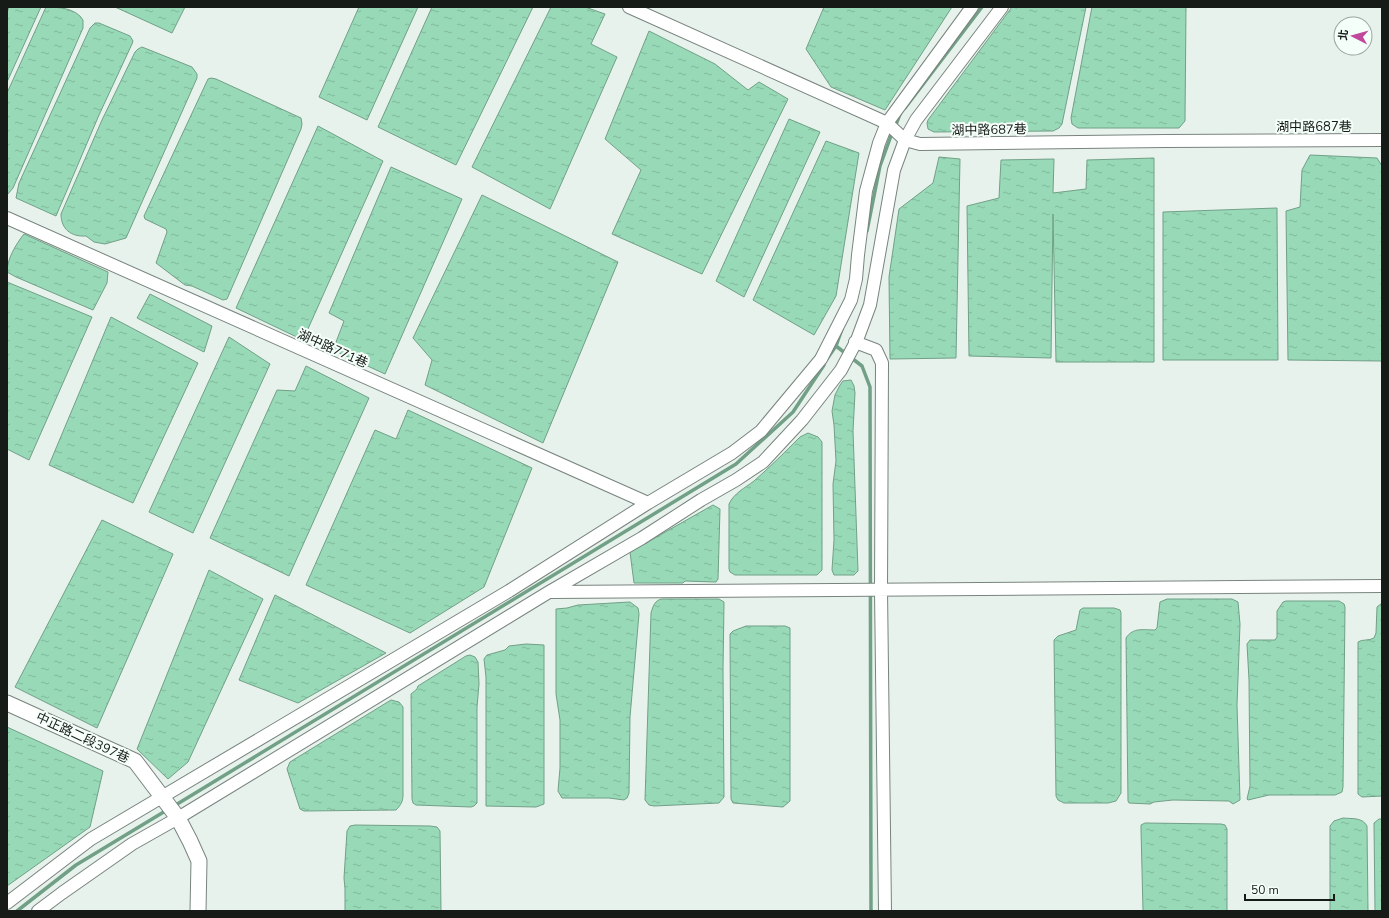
<svg xmlns="http://www.w3.org/2000/svg" width="1389" height="918" viewBox="0 0 1389 918" font-family="'Nunito Sans','Noto Sans TC',sans-serif">
<style>
.water{fill:url(#water-ripples);stroke:#71a087}
.lines{fill:none;stroke-linecap:round;stroke-linejoin:round}
.stream{stroke:#71a087;stroke-width:3.5}
.minor-casing{stroke:#79847e;stroke-width:14}
.tertiary-casing{stroke:#79847e;stroke-width:17}
.minor{stroke:#fff;stroke-width:12}
.tertiary{stroke:#fff;stroke-width:15}
.labels{text-anchor:middle;stroke-width:4;stroke-linejoin:round;paint-order:stroke}
.street-label{font-size:13px;fill:#171b18;stroke:#f5fff9}
</style>
<defs>
<pattern id="water-ripples" width="26" height="14" patternUnits="userSpaceOnUse"><rect width="26" height="14" fill="#98d9b7"/><path d="M2 4q2-2 4 0t4 0M15 11q2-2 4 0t4 0" fill="none" stroke="#82ba9d"/></pattern>
</defs>
<rect width="100%" height="100%" fill="#e6f2eb"/>
<!-- water -->
<path class="water" d="M9,7H41L7,82V13Z
M46,7C58,7 76,8 83,20V28L13,188L7,195V93Z
M115,7H185L172,33Z
M359,7H418L367,120L319,97Z
M432,7H533L456,165L378,127Z
M551,7H585L605,14L591,44L617,57L550,209L472,167Z
M824,7H952L885,110L831,87L806,49Z
M1012,7L1017,8L1018,7H1086L1062,124L1059,128L1053,131L934,132L928,129L927,123L928,120Z
M1092,7H1186L1185,121L1179,128H1078L1072,124L1071,118Z
M95,23H99L130,36L133,41L132,44L99,115L56,216L16,198L19,183L90,28Z
M649,31L715,64L748,90L759,82L788,99L702,274L612,234L641,170L605,139Z
M142,47L192,67L197,74V78L126,238L105,244L94,242L86,236C71,237 61,229 61,214L102,120L135,52L138,49Z
M211,78L216,79L301,118L302,124L301,129L227,299L223,300L192,286L185,285L156,263L167,232L166,229L145,219L144,216L208,79Z
M789,119L820,132L744,297L716,281Z
M318,126L383,161L303,340L236,308Z
M826,141L859,153L836,296L814,335L753,300Z
M1310,155L1377,158L1382,166V361L1288,360L1286,211L1300,207L1302,170Z
M939,157L960,159L956,358L890,359L889,277L899,209L933,183Z
M1154,158V362H1056L1053,214L1051,358L969,356L967,206L999,198L1001,160L1054,159L1053,193L1086,189L1087,160Z
M391,167L462,199L385,374L333,350L344,321L329,313Z
M482,195L618,262L543,443L425,385L432,360L413,338Z
M1277,208L1278,360H1163V212Z
M24,234L108,272L107,283L93,310L16,277L7,272C7,259 16,244 24,234Z
M7,282L92,317L29,460L7,449Z
M150,294L212,326L204,352L137,318Z
M111,317L198,363L133,503L49,465Z
M229,337L270,364L193,533L149,512Z
M306,366L369,398L289,576L210,538L277,390L295,391Z
M851,380L854,386L855,393L853,431L858,571L854,575H834L832,570L834,540L833,484L836,461L834,425L832,411L835,395L840,385L843,381Z
M408,410L532,468L484,587L410,633L306,585L375,430L396,439Z
M808,433L818,437L822,442V570L817,575H735L730,572L729,569V504C734,493 745,488 754,481C770,467 785,452 800,437Z
M713,505L720,509L718,579L716,582L685,581L683,583H634L630,552Z
M102,520L173,554L97,728L15,687Z
M209,570L263,599L188,762L168,779L137,749Z
M275,595L386,653L298,703L239,680Z
M662,599H719L724,602L723,670L724,797L719,803L654,806L649,805L645,800L651,613C653,606 655,600 662,599Z
M1167,599H1232L1238,602L1240,624L1237,705L1240,800L1233,804L1229,801L1173,800L1154,802L1150,804L1129,803L1128,801L1126,638C1133,627 1144,630 1155,630L1157,628L1160,602Z
M1286,601H1339L1344,604L1345,607L1343,787L1342,792L1335,795H1269L1248,800L1247,799L1250,786L1249,680L1247,644L1250,640H1275L1277,637V611L1283,602Z
M630,602L638,608L639,614L630,717L629,793L627,798L624,800L609,798H562L558,791L560,768V720L556,694V609L567,608L578,605Z
M1382,603V796L1362,797L1358,794V642C1362,639 1369,641 1374,638L1376,633L1377,607Z
M1083,608H1114L1120,610L1121,613V793L1116,801L1108,803H1064L1058,800L1056,796L1054,640L1058,636L1076,630L1080,610Z
M746,626H785L790,628V801L783,807L733,803L731,799L730,634L733,631Z
M526,644L544,645V804L536,807L486,806V677L484,659L487,655L505,650L509,646Z
M470,655L475,657L478,662L479,684L477,707V803L474,806L471,807L416,805L413,803L412,799L411,694L417,689L418,686L466,656Z
M391,700L399,702L403,707V795C403,801 401,805 396,810L304,811L300,809L287,769L290,762Z
M7,727L103,771L90,827L7,886Z
M1343,818C1352,819 1362,817 1367,826L1368,911H1330V826L1334,821Z
M1379,819H1382V911H1375L1374,823Z
M1145,823L1221,824L1225,825L1227,829V911H1143L1141,829V825Z
M355,825L430,826L437,827L440,831L441,911H345V889L344,878L347,831L350,826Z"/>
<g class="lines">
<!-- stream -->
<path class="stream" d="M905,108L982,7
M895,127L900,114
M867,231L880,166L892,133
M836,346L862,366L870,387L871,911
M827,359L836,346L842,329
M174,806L736,464L793,412L824,365
M17,911L76,865L167,810"/>
<defs>
<path id="minor" d="M629,7L887,123L905,140L920,144L1165,141L1382,140
M7,218L648,503
M855,342L876,350L882,363L881,590L885,911
M551,592L1382,586
M7,903L91,839L509,591L648,503L732,453L761,431L821,359L851,300L856,279L858,255L866,191L879,143L887,123L972,7
M38,911L62,893L132,844L178,818L549,592L642,538L701,500L736,480L763,462L802,420L841,370L857,340L870,305L894,170L905,140L916,120L1002,7"/>
<path id="tertiary" d="M7,703L135,761L178,818L190,841L199,861L198,911"/>
</defs>
<!-- minor casing -->
<use href="#minor" class="minor-casing"/>
<!-- tertiary casing -->
<use href="#tertiary" class="tertiary-casing"/>
<!-- minor -->
<use href="#minor" class="minor"/>
<!-- tertiary -->
<use href="#tertiary" class="tertiary"/>
</g>
<g class="labels">
<!-- street labels -->
<g class="street-label">
<text x="1314" y="131">湖中路687巷</text>
<text transform="translate(989 129) rotate(-1)" y="5">湖中路687巷</text>
<text transform="translate(333 348) rotate(24)" y="5">湖中路771巷</text>
<text transform="translate(83 737) rotate(25)" y="5">中正路二段397巷</text>
</g>
</g>
<!-- border -->
<rect width="1389" height="918" fill="none" stroke="#171b18" stroke-width="16"/>
<!-- north arrow -->
<g transform="translate(1353 36) rotate(276)"><circle r="19" fill="#f5fff9" stroke="#9ca49f"/>
<path d="M0-3L7 15L0 10L-7 15Z" fill="#c1489c"/>
<text y="-6" font-size="11" font-weight="bold" text-anchor="middle" fill="#171b18">北</text>
</g>
<!-- scale -->
<path d="M1245 894v6h89v-6" fill="none" stroke="#171b18" stroke-width="2"/>
<text x="1251" y="894" font-size="12" fill="#171b18" stroke="#f5fff9" stroke-width="3" paint-order="stroke">50 m</text>
</svg>
